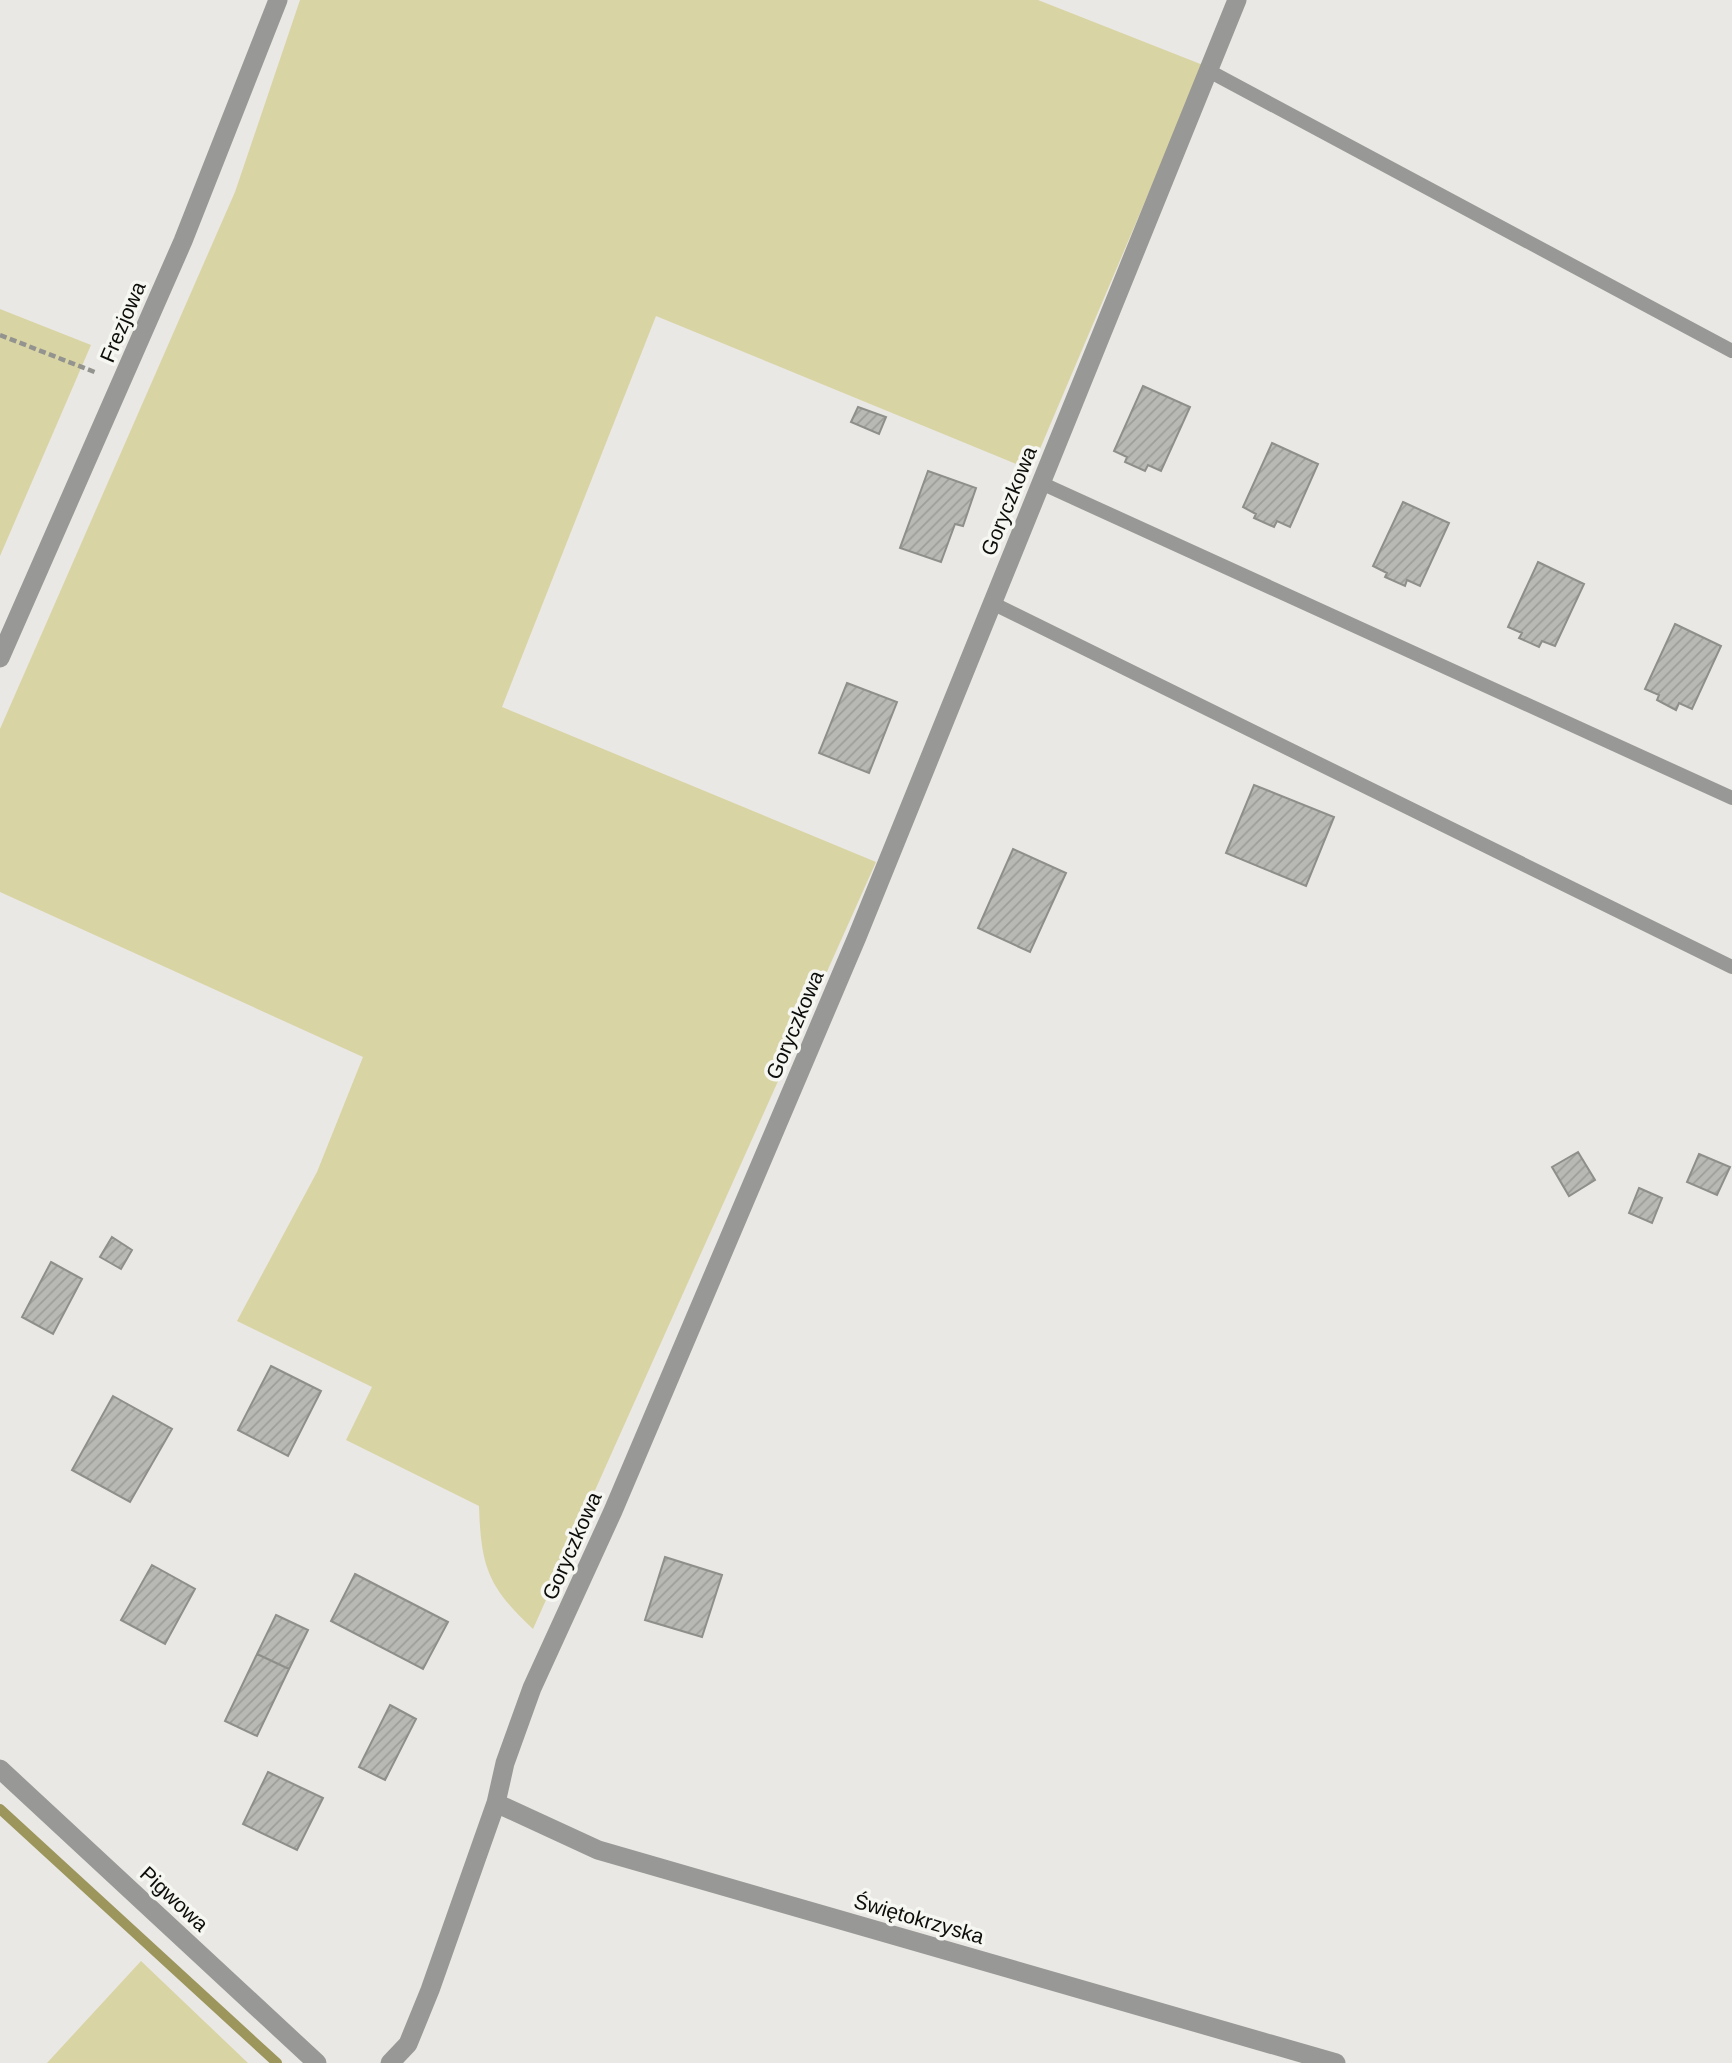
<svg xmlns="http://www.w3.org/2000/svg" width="1732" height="2063" viewBox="0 0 1732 2063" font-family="Helvetica,sans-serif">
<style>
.green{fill:#d9d4a4}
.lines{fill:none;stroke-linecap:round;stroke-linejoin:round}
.stream{stroke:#9c955c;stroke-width:10}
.building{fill:url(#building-hatch);stroke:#8e8e8a;stroke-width:2}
.path{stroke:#93938f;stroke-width:4.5;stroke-dasharray:7 3.5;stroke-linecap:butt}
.service{stroke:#989896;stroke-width:14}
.minor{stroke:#989896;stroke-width:19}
.tertiary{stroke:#989896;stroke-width:19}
.labels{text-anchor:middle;stroke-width:7;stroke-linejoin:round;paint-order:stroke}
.street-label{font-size:21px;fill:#0d0d0b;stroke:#f6f6f2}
</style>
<defs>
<pattern id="building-hatch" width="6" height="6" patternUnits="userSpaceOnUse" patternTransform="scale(1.75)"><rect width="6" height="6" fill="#b8b8b4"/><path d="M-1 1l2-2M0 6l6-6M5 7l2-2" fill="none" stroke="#9d9d99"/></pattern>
</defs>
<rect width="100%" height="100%" fill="#e9e8e4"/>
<!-- green -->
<path class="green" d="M300,0H1038L1203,65L1031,470L656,316L502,707L876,862L533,1629C488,1587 481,1567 479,1506L346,1440L372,1387L237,1321L317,1172L363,1057L0,892V729L235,192Z
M0,309L91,345L0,556Z
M141,1961L248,2063H47Z"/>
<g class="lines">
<!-- stream -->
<path class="stream" d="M0,1809L277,2063"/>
</g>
<!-- building -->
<path class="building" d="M1143,386L1190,407L1161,471L1148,465L1145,471L1125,462L1127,457L1114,451Z
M858,407L886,417L879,434L851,422Z
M1272,443L1318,464L1290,527L1277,521L1274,527L1254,518L1256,514L1243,507Z
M928,471L976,488L963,526L955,524L941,562L900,548Z
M1403,502L1449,523L1420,586L1407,580L1405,586L1385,577L1387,573L1373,566Z
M1538,562L1584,584L1555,646L1542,641L1539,647L1519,638L1522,633L1508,627Z
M1675,624L1721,646L1692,709L1679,703L1676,710L1657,700L1659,695L1645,689Z
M847,683L897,702L869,773L819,753Z
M1254,785L1334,817L1306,886L1226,853Z
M1013,849L1066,873L1030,952L978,928Z
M1578,1152L1595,1180L1569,1196L1552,1167Z
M1699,1154L1730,1167L1717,1195L1687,1182Z
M1639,1188L1662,1198L1652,1223L1629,1213Z
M112,1237L132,1250L121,1269L100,1257Z
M51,1262L82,1279L53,1334L22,1317Z
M271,1366L321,1391L288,1456L238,1430Z
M113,1396L172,1429L130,1502L72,1470Z
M665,1557L722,1575L702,1637L645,1620Z
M152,1565L195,1589L165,1644L121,1620Z
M355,1574L448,1622L423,1669L331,1621Z
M276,1615L308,1630L289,1669L257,1654Z
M257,1654L289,1669L257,1736L225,1721Z
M390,1705L416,1719L385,1780L359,1767Z
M268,1772L323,1798L297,1850L243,1824Z"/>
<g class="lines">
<!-- path -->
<path class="path" d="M0,335L97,373"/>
<!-- service -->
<path class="service" d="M1209,71L1732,351
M1041,483L1732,798
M992,603L1732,967"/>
<!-- minor -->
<path class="minor" d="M0,1769L317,2063
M496,1803L598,1850L1336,2063
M390,2063L408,2044L430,1990L496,1803L505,1763L532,1688L613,1511L857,937L1237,0"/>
<!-- tertiary -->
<path class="tertiary" d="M0,658L183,241L278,0"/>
</g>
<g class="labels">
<!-- street labels -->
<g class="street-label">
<text transform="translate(123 322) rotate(-67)" y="7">Frezjowa</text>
<text transform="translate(1009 501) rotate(-68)" y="7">Goryczkowa</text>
<text transform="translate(795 1025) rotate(-67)" y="7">Goryczkowa</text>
<text transform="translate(572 1546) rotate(-66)" y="7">Goryczkowa</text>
<text transform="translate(174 1899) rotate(43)" y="7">Pigwowa</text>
<text transform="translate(919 1919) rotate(16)" y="7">Świętokrzyska</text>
</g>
</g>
</svg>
